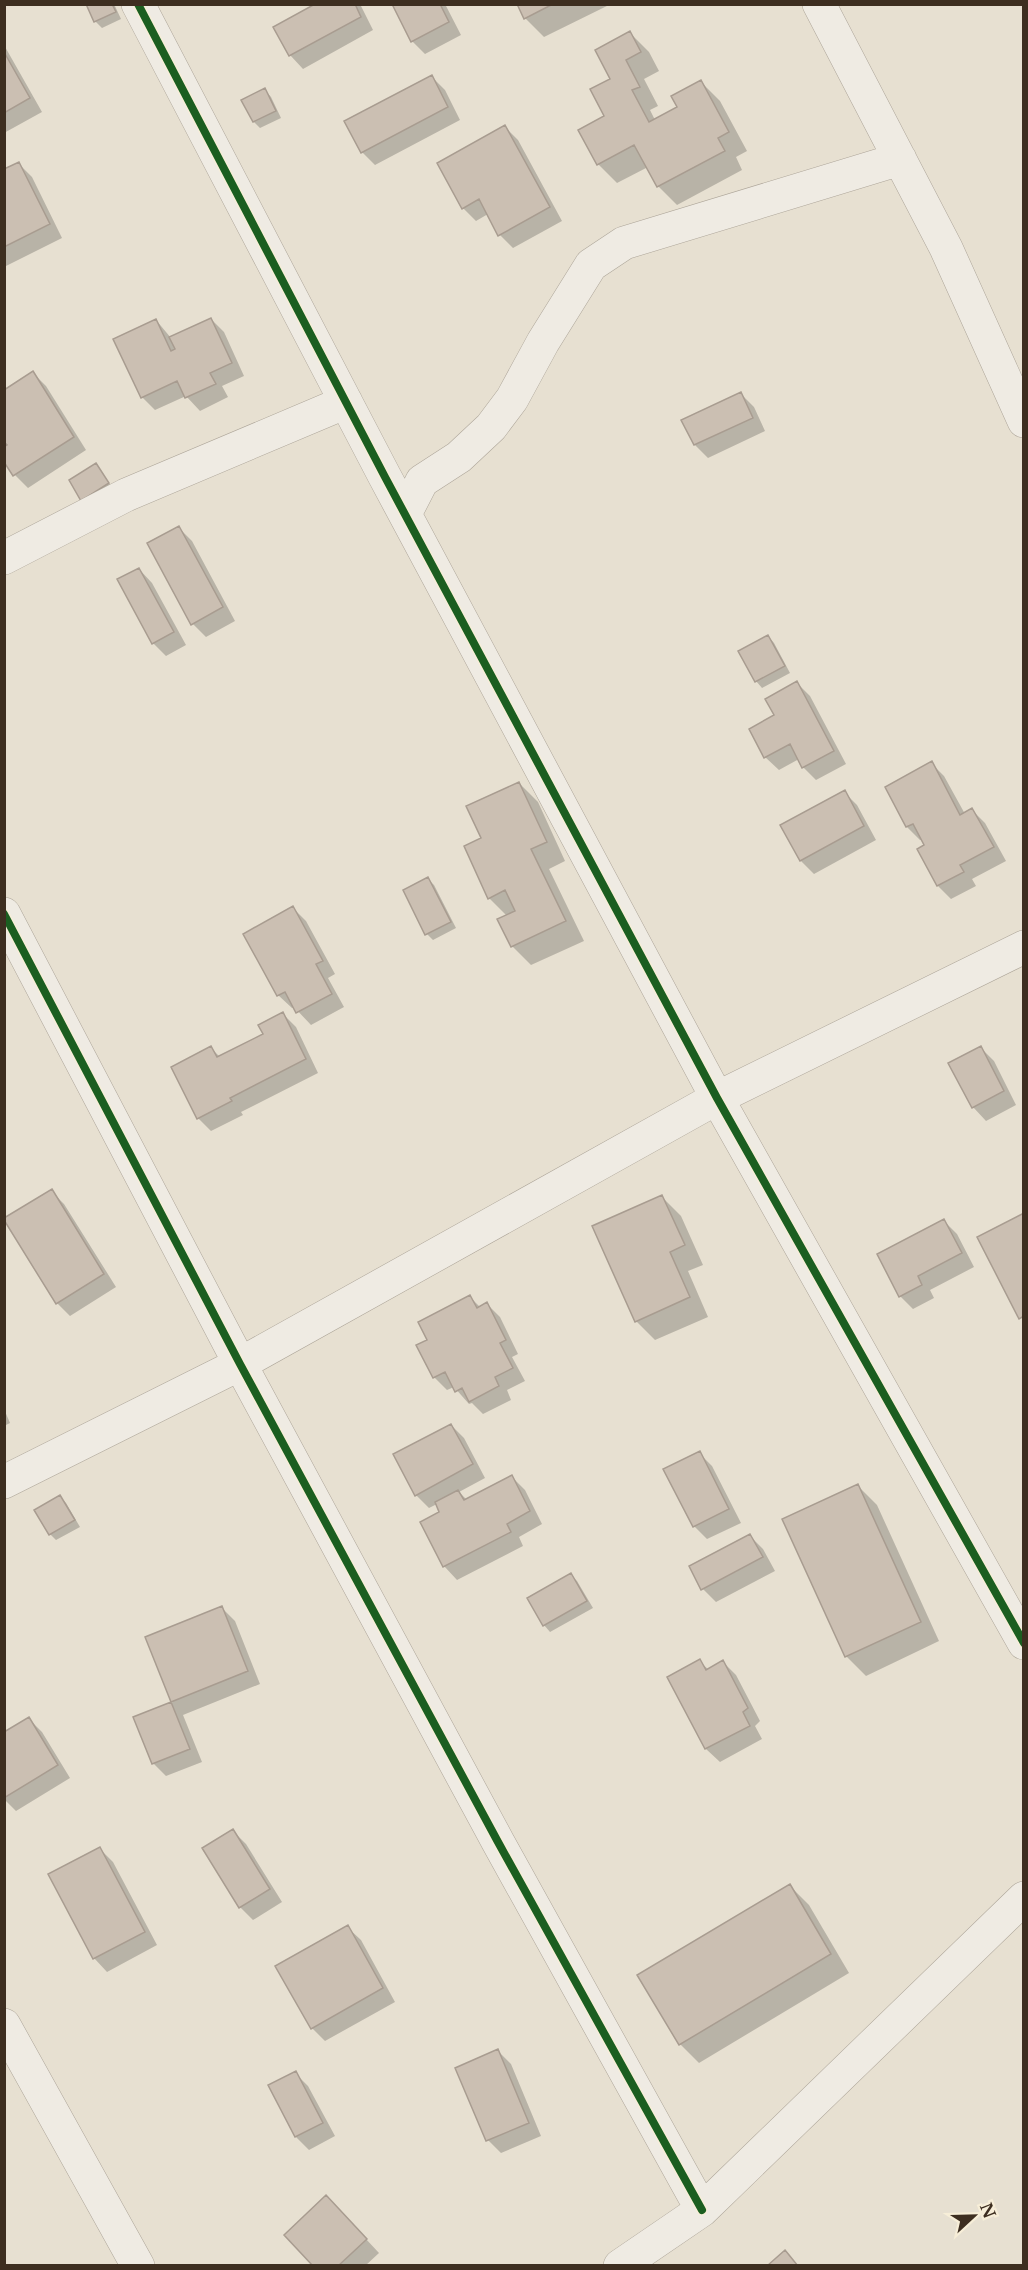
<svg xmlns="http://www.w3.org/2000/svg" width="1028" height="2270" viewBox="0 0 1028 2270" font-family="'Libre Baskerville',serif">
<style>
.shadow{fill:#0003}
.building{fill:#cbbfb2;stroke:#a89c90;stroke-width:1.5}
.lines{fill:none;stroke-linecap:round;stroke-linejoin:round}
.minor-casing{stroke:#ada599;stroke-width:34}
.minor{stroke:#efebe3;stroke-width:33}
.cycleway-casing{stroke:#f7eed8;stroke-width:11}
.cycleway{stroke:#1b5e20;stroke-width:8}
</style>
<rect width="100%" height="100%" fill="#e7e0d1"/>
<!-- shadow -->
<path class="shadow" d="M88,4H114L121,19L102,28L95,21Z
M318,4H360L373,30L303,69L290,55Z
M393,4H445L461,35L425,54L412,41Z
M519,4H611L544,37L525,18Z
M630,33L649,52L659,71L644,79L658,106L650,110L655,120L679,108L701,82L720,101L747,151L736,157L742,170L677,205L658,186L648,167L617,183L598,164L612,79Z
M4,45L42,112L4,133Z
M432,77L445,90L460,120L375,165L362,152Z
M265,90L271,97L281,118L260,128L254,122L243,101Z
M505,127L518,140L562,221L513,248L500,235L488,214L476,221L463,208Z
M19,164L32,177L62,238L6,266L4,171Z
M211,319L224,332L244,376L222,386L228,397L200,411L186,396L155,410L142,397L156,320L171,338Z
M33,373L46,386L86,450L28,488L15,475L9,446Z
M741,394L754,407L765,431L708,458L695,445L683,420Z
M96,465L114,490L89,506Z
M179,528L192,541L235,621L206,637L193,624Z
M139,569L152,583L186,645L166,656L153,643Z
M768,636L774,643L790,673L762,688L756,681L740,651Z
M797,683L810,696L846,764L816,780L803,767L799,759L779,770L765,757L776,716Z
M931,763L944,776L965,814L972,810L985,823L1006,861L972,879L976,886L951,899L938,886L919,849L926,845L923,839L920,840L907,827L887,787Z
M519,783L538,802L565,861L549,869L584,941L531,965L512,946L507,916L489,898L483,838Z
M844,792L857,805L876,840L814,874L801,861L782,826Z
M428,879L434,885L456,928L433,940L427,934Z
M293,908L306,921L335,974L328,978L344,1007L311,1025L294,1007L292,1008L278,995Z
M283,1014L296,1027L318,1073L241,1112L243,1115L211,1131L198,1118L211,1048L220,1057L265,1034Z
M981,1048L994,1061L1016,1105L986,1121L973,1107Z
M51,1191L64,1204L116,1287L70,1316L57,1303Z
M662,1197L681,1216L703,1265L688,1271L708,1317L655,1340L636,1321Z
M944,1221L957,1234L974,1267L930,1290L934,1298L913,1309L900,1296Z
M470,1297L480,1307L487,1304L500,1317L518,1354L512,1357L525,1381L507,1390L511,1400L483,1414L472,1403L469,1404L454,1387L447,1390L434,1377L429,1341Z
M4,1409L10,1423L4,1426Z
M451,1425L464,1438L485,1478L459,1492L467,1500L512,1477L525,1490L542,1524L519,1537L523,1546L457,1580L444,1566L422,1523L441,1512L437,1504L429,1508L416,1495Z
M699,1453L712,1466L741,1523L707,1539L694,1526Z
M858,1486L877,1505L939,1641L866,1676L847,1657L784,1520Z
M60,1497L66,1503L80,1527L56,1540L50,1534Z
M750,1536L763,1549L775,1571L716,1602L703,1589Z
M571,1575L577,1581L593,1608L550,1632L544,1625Z
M222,1608L235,1621L260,1684L183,1715L202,1762L166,1776L153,1763L135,1718L173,1702L147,1638Z
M699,1661L709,1670L723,1662L736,1675L760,1721L755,1726L762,1739L720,1762L706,1749L669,1677Z
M29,1719L42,1732L70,1778L16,1811L4,1799V1733Z
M233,1831L246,1844L282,1902L253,1920L240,1907Z
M100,1849L113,1862L157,1945L107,1972L94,1958L50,1875Z
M790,1886L809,1905L849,1973L699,2063L680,2044Z
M347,1927L361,1940L395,2002L325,2041L312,2028Z
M498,2051L511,2064L541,2136L501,2153L488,2140L457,2069Z
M295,2073L308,2086L335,2136L309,2150L296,2137L270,2086Z
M339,2210L379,2253L365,2266H315Z"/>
<!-- building -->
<path class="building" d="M86,4H112L116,12L94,22Z
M315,4H355L361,17L289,56L273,27Z
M392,4H440L449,22L411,42Z
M517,4H553L524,19Z
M630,31L641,52L626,60L640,87L632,90L649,122L677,107L671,96L701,80L729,132L718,138L725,151L657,187L634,145L597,165L578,130L604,116L590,89L610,79L595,50Z
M4,52L30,98L4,113Z
M432,75L448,107L361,153L344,121Z
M265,88L276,111L253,122L241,100Z
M505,125L550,207L498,236L479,199L462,209L437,163Z
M19,162L50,224L4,247V169Z
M211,318L232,363L210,373L216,384L185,398L177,381L141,398L113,339L156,319L171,351L175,349L169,337Z
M33,371L74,437L13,476L4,462V447L7,445L4,442V390Z
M741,392L753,418L694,445L681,420Z
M96,463L109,483L81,501L69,480Z
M179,526L223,607L191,625L147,543Z
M139,568L174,632L152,644L117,579Z
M768,635L785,666L755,682L738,651Z
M797,681L834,751L802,768L790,744L764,758L749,729L774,715L765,699Z
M932,761L960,815L972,808L994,847L960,865L964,872L937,886L917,849L924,845L913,824L906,827L885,787Z
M519,782L547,842L531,849L566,921L511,947L497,919L515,911L505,890L488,899L464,846L481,838L466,806Z
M845,790L864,826L800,861L780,825Z
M428,877L451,922L425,935L403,890Z
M293,906L323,961L316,964L332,994L296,1013L285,992L277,996L243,934Z
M283,1012L306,1059L230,1098L232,1101L197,1119L171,1067L211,1046L217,1057L263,1034L258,1025Z
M981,1046L1004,1091L972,1108L948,1063Z
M52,1189L104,1274L56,1304L4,1220V1218Z
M662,1195L685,1245L670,1252L690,1297L635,1322L592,1226Z
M1024,1213V1316L1019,1319L977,1237Z
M944,1219L962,1253L918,1276L922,1285L899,1297L877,1254Z
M470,1295L477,1308L487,1302L506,1340L500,1343L513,1368L495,1377L499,1386L469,1402L462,1388L455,1392L445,1372L433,1378L416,1345L427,1340L418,1322Z
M451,1424L473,1464L415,1496L393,1454Z
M700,1451L729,1509L693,1527L663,1469Z
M512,1475L530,1511L507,1524L511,1532L443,1567L420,1522L439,1512L435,1502L458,1490L464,1500Z
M858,1484L921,1622L845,1657L782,1519Z
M60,1495L75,1520L49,1535L34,1510Z
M750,1534L763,1557L701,1590L689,1566Z
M571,1573L587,1601L543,1626L527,1598Z
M222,1606L248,1671L171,1702L145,1637Z
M700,1659L706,1670L723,1660L748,1708L743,1712L750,1726L705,1749L667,1677Z
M171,1702L190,1749L152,1764L133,1717Z
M29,1717L58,1765L4,1798V1732Z
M233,1829L270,1889L239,1908L202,1848Z
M100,1847L145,1932L93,1959L48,1874Z
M790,1884L831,1954L679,2045L637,1975Z
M348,1925L383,1988L311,2029L275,1966Z
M498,2049L529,2123L486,2141L455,2068Z
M296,2071L323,2123L295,2137L268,2085Z
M326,2195L367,2239L338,2266H313L284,2235Z
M785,2250L798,2266H767Z"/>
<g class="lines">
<defs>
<path id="minor" d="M138,4L385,477L717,1098L1024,1643
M819,4L946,248L1024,421
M405,514L422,481L459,457L491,427L512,399L543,342L591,265L624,243L900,159
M4,558L126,495L346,402
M4,914L240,1364L498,1842L702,2210
M4,1482L240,1364L717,1098L1024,947
M4,2025L138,2266
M620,2266L702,2210L1024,1898"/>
</defs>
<!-- minor casing -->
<use href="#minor" class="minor-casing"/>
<!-- minor -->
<use href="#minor" class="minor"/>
<defs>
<path id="cycleway" d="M138,4L385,477L717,1098L1024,1643
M4,914L240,1364L498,1842L702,2210"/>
</defs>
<!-- cycleway casing -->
<use href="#cycleway" class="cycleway-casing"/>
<!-- cycleway -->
<use href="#cycleway" class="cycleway"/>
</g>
<!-- border -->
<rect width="1028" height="2270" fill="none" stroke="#3d2e20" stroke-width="12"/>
<!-- north arrow -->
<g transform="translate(974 2216) rotate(68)" stroke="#f7eed8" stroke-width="4.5" paint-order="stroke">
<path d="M0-4.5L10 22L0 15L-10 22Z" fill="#3d2e20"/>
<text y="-9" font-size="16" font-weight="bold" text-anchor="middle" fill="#3d2e20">N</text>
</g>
</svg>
